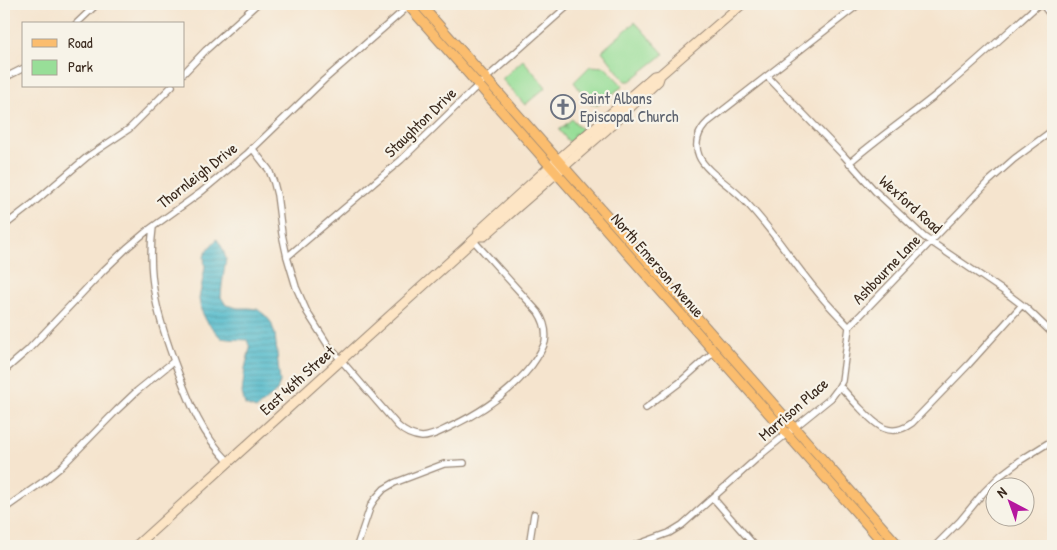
<svg xmlns="http://www.w3.org/2000/svg" width="1057" height="550" viewBox="0 0 1057 550" font-family="'Patrick Hand',sans-serif">
<style>
.green{fill:#98de98;stroke:#6a845b}
.cemetery{fill:url(#cemetery-stones);stroke:#6a845b}
.water{fill:url(#water-rules);stroke:#457274}
.lines{fill:none;stroke-linecap:round;stroke-linejoin:round}
.street-casing{stroke:#988776;stroke-width:8}
.secondary-casing{stroke:#988776;stroke-width:11}
.primary-casing{stroke:#988776;stroke-width:11}
.street{stroke:#fff;stroke-width:5.5}
.secondary{stroke:#fde5c5;stroke-width:9}
.primary{stroke:#fbbd6e;stroke-width:9}
.labels{text-anchor:middle;stroke-width:4.5;stroke-linejoin:round;paint-order:stroke}
.worship-label{font-size:16px;fill:#5b616d;stroke:#f7f3e8;text-anchor:start}
.street-label{font-size:16px;fill:#3b2a1e;stroke:#f7f3e8}
</style>
<defs>
<pattern id="cemetery-stones" width="16" height="16" patternUnits="userSpaceOnUse" patternTransform="scale(1.25)"><rect width="16" height="16" fill="#98de98"/><path d="M2 7V4a2 2 0 0 1 4 0v3zM10 15v-3a2 2 0 0 1 4 0v3z" fill="#84bf83"/></pattern>
<pattern id="water-rules" width="6" height="5" patternUnits="userSpaceOnUse" patternTransform="scale(1.25)"><rect width="6" height="5" fill="#4fb9cb"/><path d="M0 2.5h6" fill="none" stroke="#4397a4"/></pattern>
</defs>
<rect width="100%" height="100%" fill="#f7f3e8"/>
<filter id="ink" filterUnits="userSpaceOnUse"><feTurbulence type="fractalNoise" baseFrequency=".02" numOctaves="2"/><feDisplacementMap in="SourceGraphic" scale="10" xChannelSelector="R" yChannelSelector="G"/><feConvolveMatrix kernelMatrix="1 2 1 2 8 2 1 2 1" color-interpolation-filters="sRGB"/></filter>
<filter id="wash" filterUnits="userSpaceOnUse"><feTurbulence type="fractalNoise" baseFrequency=".0096" numOctaves="4" result="noise"/><feDisplacementMap in="SourceGraphic" scale="20" xChannelSelector="R" yChannelSelector="G"/><feGaussianBlur stdDeviation="1.12" result="paint"/><feColorMatrix in="noise" values="0 0 0 0 0 0 0 0 0 0 0 0 0 0 0 0 0 1.4 0 .05"/><feComposite in="paint" operator="in"/></filter>
<g filter="url(#wash)">
<rect width="100%" height="100%" fill="#f5e4ce"/>
<!-- green -->
<path class="green" d="M635,22L664,54L630,81H625L602,51Z
M523,60L546,87L525,105L502,79Z
M590,66L605,67L623,86L598,105L590,104L574,82Z"/>
<!-- cemetery -->
<path class="cemetery" d="M572,119L582,130L569,142L559,130Z"/>
<!-- water -->
<path class="water" d="M217,239L223,249L226,259L222,285L221,297L226,305L238,308H249L257,309L265,315L271,322L275,334L280,382L277,391L256,409L245,405L242,393L245,368L250,348L247,340L228,339L221,338L207,322L201,310L199,299L205,267L204,257L207,250Z"/>
</g>
<g filter="url(#ink)">
<g class="lines">
<defs>
<path id="street" d="M1042,4L1053,18
M76,24L97,4
M184,73L206,50L257,4
M767,76L844,156L875,191L924,237L1005,292L1026,308L1053,334
M4,78L24,68
M252,148L269,170L274,183L277,195L282,234L287,257L296,287L307,312L328,345L398,426C404,432 412,436 422,437C432,437 441,431 450,427C482,412 510,393 532,365C537,358 542,351 545,342C547,331 544,321 538,312L473,240
M849,163C881,135 916,112 948,85C979,59 1009,31 1039,4
M4,226L31,205L87,157L129,129L172,86
M153,227C146,279 159,321 177,369C191,406 201,433 229,462
M287,257L401,160L472,91L570,4
M849,327C838,315 826,303 816,290C791,260 770,226 742,198C731,186 705,171 699,156C694,144 698,131 708,122L859,4
M4,371L28,350L103,271L128,247L147,231L200,193L248,153L324,80L410,5
M840,386C847,394 854,402 861,409C877,426 890,439 912,423L969,364L1022,305
M646,408L679,383L715,351
M713,498L755,546
M4,509L44,481L61,467L117,410L137,391L174,361
M357,546L371,505L375,499L384,489L394,483L444,464L464,463
M529,546L534,514
M633,546L669,533L682,525L763,453L831,398L837,390L842,381L849,327L987,183L1014,159L1053,130
M935,546L960,521L984,492L1001,475L1021,460L1053,440"/>
<path id="secondary" d="M478,236H484L607,129L658,81L660,75
M136,546L478,236L479,231L545,171L654,76L660,75L742,4"/>
<path id="primary" d="M407,4L886,546
M420,4L899,546"/>
</defs>
<!-- street casing -->
<use href="#street" class="street-casing"/>
<!-- secondary casing -->
<use href="#secondary" class="secondary-casing"/>
<!-- primary casing -->
<use href="#primary" class="primary-casing"/>
<!-- street -->
<use href="#street" class="street"/>
<!-- secondary -->
<use href="#secondary" class="secondary"/>
<!-- primary -->
<use href="#primary" class="primary"/>
</g>
</g>
<!-- icons -->
<defs>
<symbol id="church-ring" viewBox="-11 -11 22 22"><circle r="9.5" fill="#f7f3e8" stroke="#6b7280" stroke-width="1.5"/><path d="M-1.2-6h2.4v3.5h3.3v2.4h-3.3V6h-2.4V-.1h-3.3v-2.4h3.3Z" fill="#6b7280"/></symbol>
</defs>
<g fill-rule="evenodd">
<use href="#church-ring" x="549" y="93" width="28" height="28"/>
</g>
<g class="labels">
<!-- worship labels -->
<g class="worship-label">
<text x="580" y="104">Saint Albans<tspan x="580" dy="18">Episcopal Church</tspan></text>
</g>
<!-- street labels -->
<g class="street-label">
<text transform="translate(420 122) rotate(-44)" y="6">Staughton Drive</text>
<text transform="translate(197 175) rotate(-38)" y="6">Thornleigh Drive</text>
<text transform="translate(911 204) rotate(42)" y="6">Wexford Road</text>
<text transform="translate(658 265) rotate(49)" y="6">North Emerson Avenue</text>
<text transform="translate(886 269) rotate(-46)" y="6">Ashbourne Lane</text>
<text transform="translate(297 380) rotate(-42)" y="6">East 46th Street</text>
<text transform="translate(793 409) rotate(-41)" y="6">Marrison Place</text>
</g>
</g>
<!-- margin -->
<rect width="1057" height="550" fill="none" stroke="#f7f3e8" stroke-width="20"/>
<!-- legend -->
<rect x="22" y="22" width="162" height="65" fill="#f7f3e8" stroke="#aca397"/>
<rect x="32" y="39" width="25" height="8" fill="#fbbd6e" stroke="#aca397"/>
<text x="68" y="48" font-size="15" fill="#3b2a1e">Road</text>
<rect x="32" y="60" width="25" height="15" fill="#98de98" stroke="#aca397"/>
<text x="68" y="72" font-size="15" fill="#3b2a1e">Park</text>
<!-- north arrow -->
<g transform="translate(1010 502) rotate(319)"><circle r="24" fill="#f7f3e8" stroke="#aca397"/>
<path d="M0-4L9 19L0 12L-9 19Z" fill="#b5179e"/>
<text y="-8" font-size="14" font-weight="bold" text-anchor="middle" fill="#3b2a1e">N</text>
</g>
</svg>
